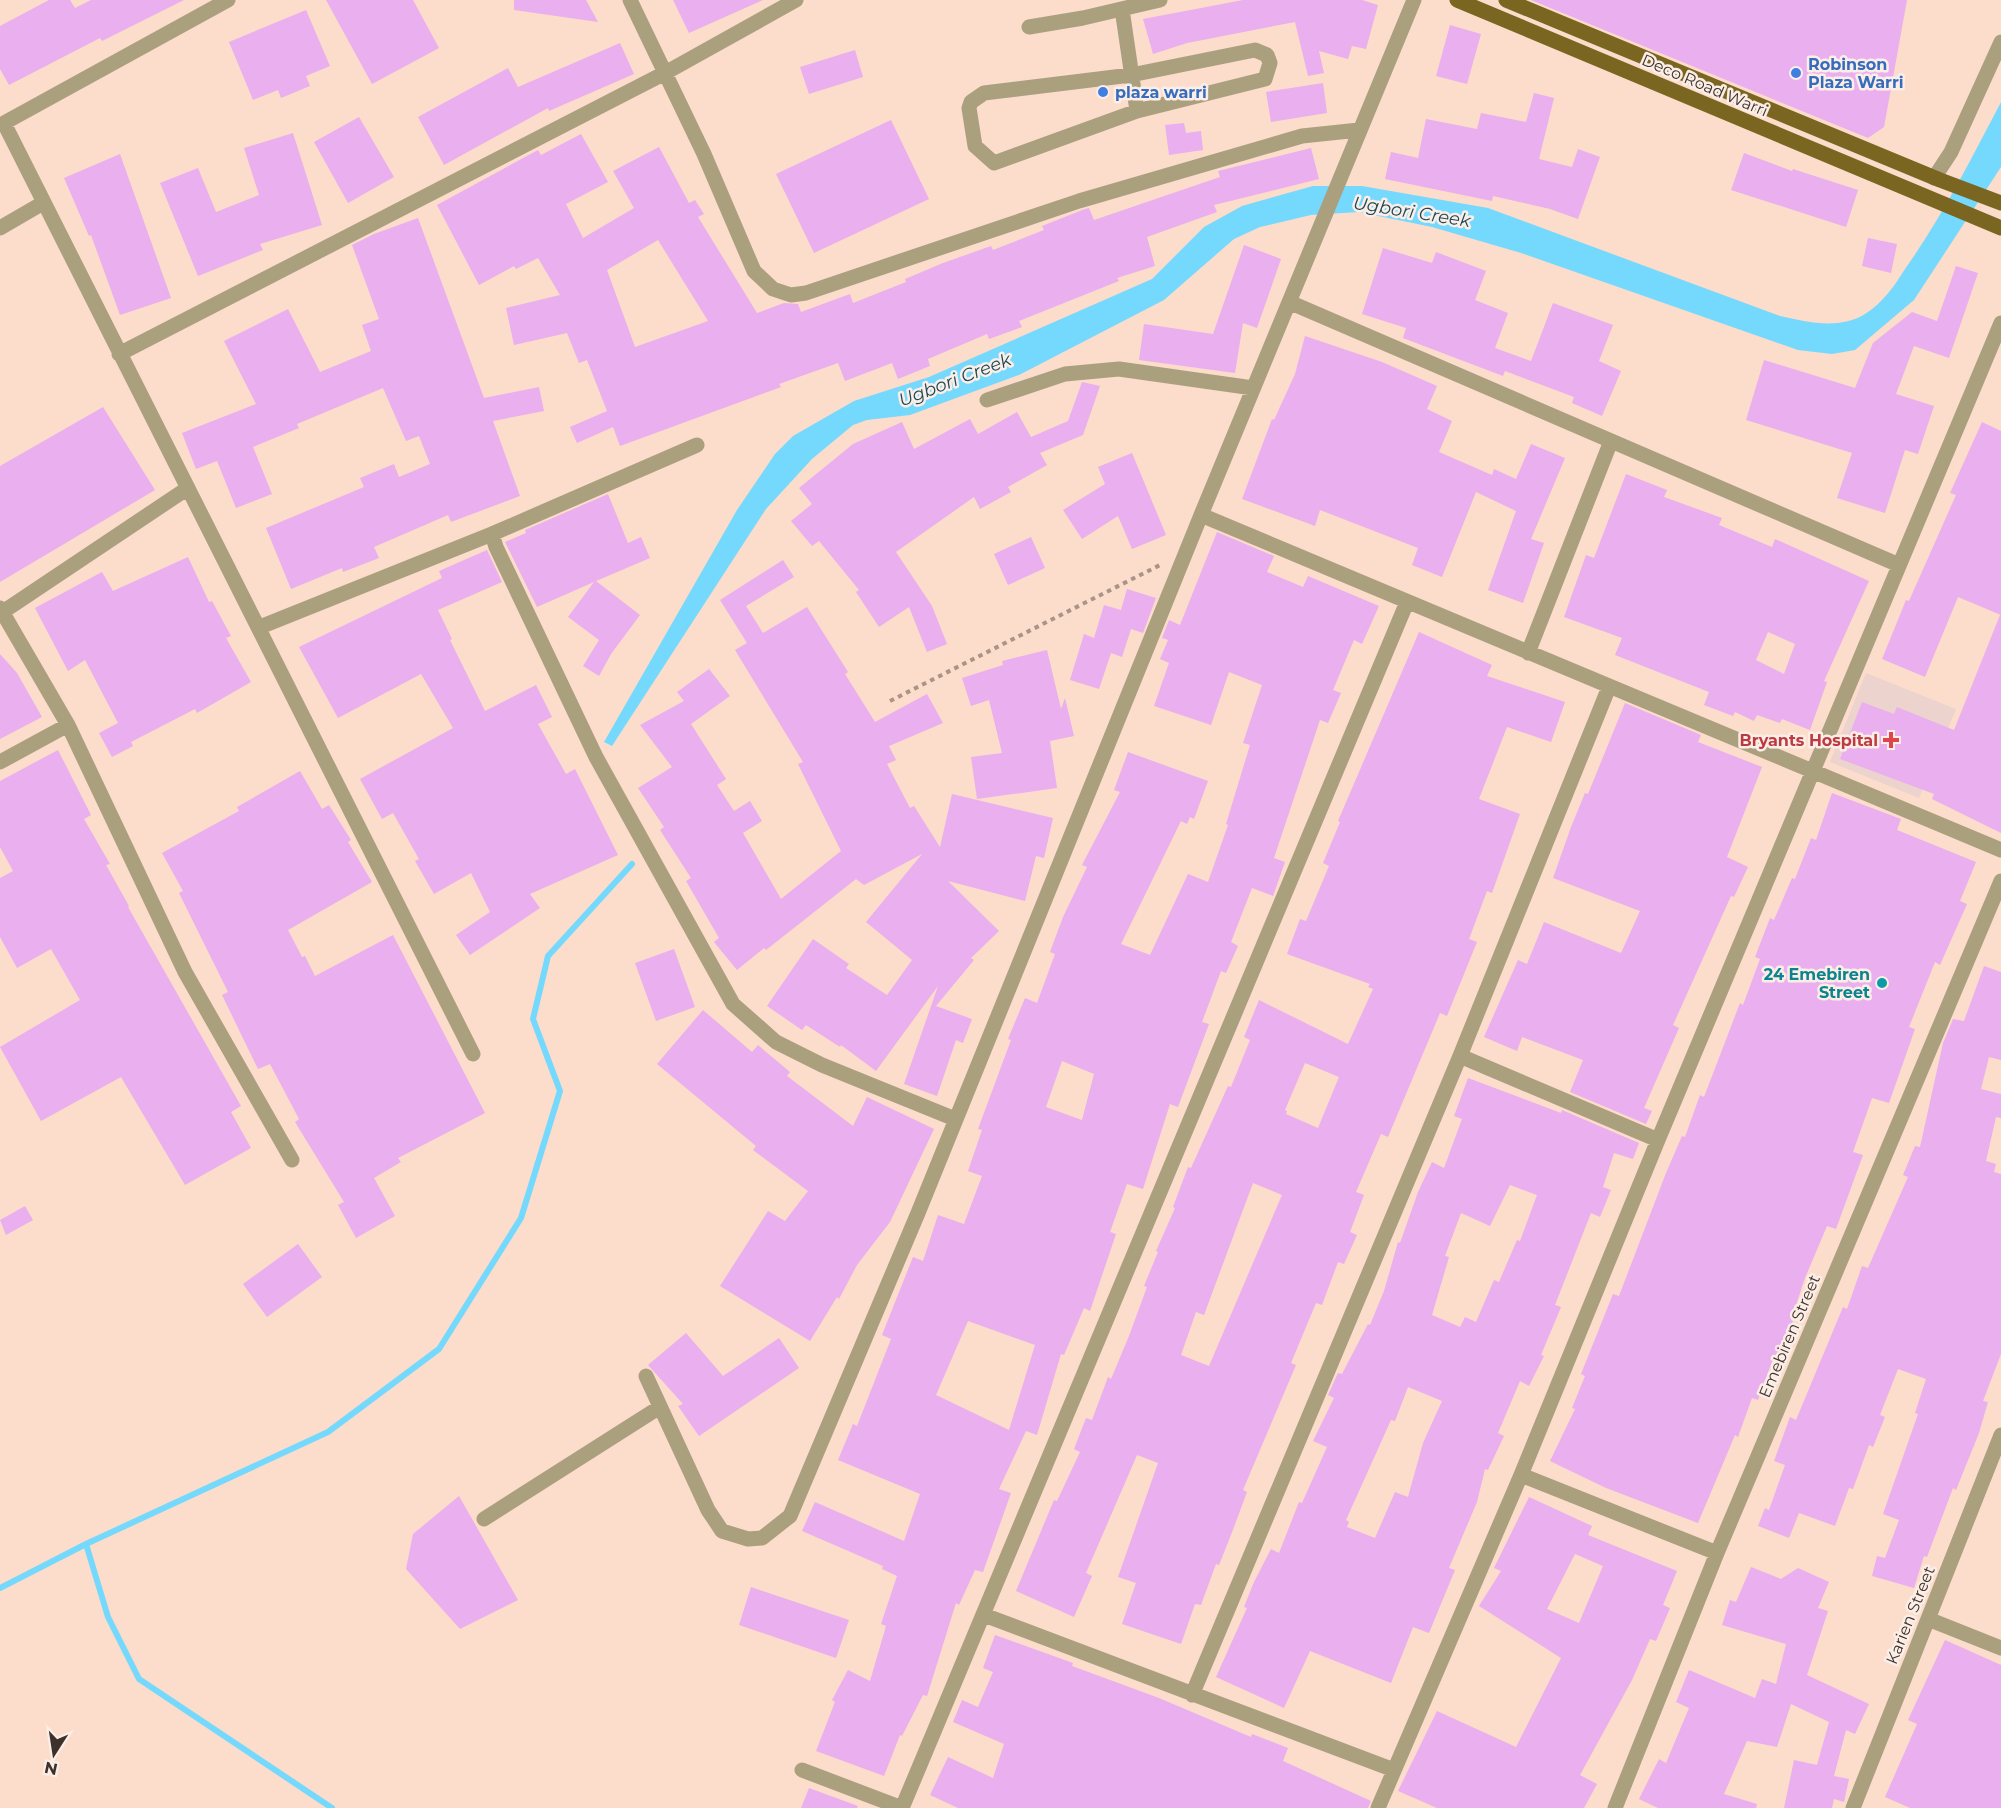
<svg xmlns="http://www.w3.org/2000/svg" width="2001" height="1808" viewBox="0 0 2001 1808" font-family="Montserrat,sans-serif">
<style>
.medical{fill:#edd3ce}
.water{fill:#75d9fd}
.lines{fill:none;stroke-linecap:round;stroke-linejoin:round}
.stream{stroke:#75d9fd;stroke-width:6}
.building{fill:#e9afee;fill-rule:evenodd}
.path{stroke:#ab9387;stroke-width:4;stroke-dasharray:4.5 4.5;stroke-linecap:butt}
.minor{stroke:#aaa07e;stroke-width:15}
.major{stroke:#7a6621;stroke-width:15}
.shop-dot{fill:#3f7fe0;stroke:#fbeee7;stroke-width:2}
.health-dot{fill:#e0444e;stroke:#fbeee7;stroke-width:2}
.culture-dot{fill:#0f9aa8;stroke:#fbeee7;stroke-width:2}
.labels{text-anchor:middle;stroke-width:5;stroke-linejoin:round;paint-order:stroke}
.shop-label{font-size:16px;font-weight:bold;fill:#366cbe;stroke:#fbeee7;text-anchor:start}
.street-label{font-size:16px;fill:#3e312b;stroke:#fbeee7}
.health-label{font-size:16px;font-weight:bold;fill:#be3a42;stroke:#fbeee7;text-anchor:end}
.culture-label{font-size:16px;font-weight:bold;fill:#0d838f;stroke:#fbeee7;text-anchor:end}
.water-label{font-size:18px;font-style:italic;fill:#1c4857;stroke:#fbeee7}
</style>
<rect width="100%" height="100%" fill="#fcdccb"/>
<!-- medical -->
<path class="medical" d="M1866,673L1956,709L1919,798L1830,762Z"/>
<!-- water -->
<path class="water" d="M2001,102V167L1914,300L1855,350L1832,354L1798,350L1521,253L1432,227L1359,212L1311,215L1260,227L1234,239L1164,300L1019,375L910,415L867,420L853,425L812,459L766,509L612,746L604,742L737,510L775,454L793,436L854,401L929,377L1152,279L1204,227L1242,206L1313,186H1362L1488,208L1780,316C1807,322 1839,330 1865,314C1882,304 1895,285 1905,269C1942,217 1971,159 2001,102Z"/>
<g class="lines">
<!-- stream -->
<path class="stream" d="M86,1544L108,1617L139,1679L332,1808
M0,1588L86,1544L328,1432L439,1349L521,1218L560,1091L533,1019L548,956L632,864"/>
</g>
<!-- building -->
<path class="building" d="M49,0H70L75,8L91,0H184L102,41L100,38L9,85L0,69V26Z
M326,0H413L439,48L372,84Z
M514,0H586L598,22L514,10Z
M673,0H763L689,33Z
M1243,0H1362L1378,5L1366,49L1352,46L1348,59L1319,51L1324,73L1308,76L1295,22L1187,43L1153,54L1143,19Z
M1531,0H1907L1884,127L1868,138Z
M306,10L330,66L306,76L310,86L281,98L278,90L253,100L229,42Z
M1450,25L1481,34L1467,84L1436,76Z
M620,43L634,74L549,111L548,108L444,165L418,117L508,68L518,87Z
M855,50L863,77L809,94L800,67Z
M1323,83L1327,113L1271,122L1266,92Z
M1534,93L1554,98L1539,159L1572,167L1578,149L1600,157L1578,219L1550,209L1493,196L1492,201L1385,179L1391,152L1418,158L1426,119L1477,129L1481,113L1526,122Z
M359,117L394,177L348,203L314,142Z
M891,120L929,199L814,253L776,174Z
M1184,123L1186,133L1201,131L1203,150L1169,155L1165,125Z
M293,133L322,225L260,244L263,250L198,276L160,183L198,168L216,212L259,195L244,148Z
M581,134L608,182L566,204L583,238L634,208L613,171L659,147L689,203L695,200L704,214L698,217L757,313L784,303L798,304L801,312L850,294L853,303L906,282L905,279L943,263L991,246L993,250L1044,230L1042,226L1085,209L1089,208L1094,220L1220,177L1218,171L1311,148L1319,179L1214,205L1217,212L1147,237L1155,266L1117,278L1119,281L1019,321L1022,327L989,339L987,334L928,359L930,366L898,379L892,363L845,381L838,363L779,384L781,387L620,446L613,427L577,443L570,427L607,411L587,360L579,363L567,333L514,345L506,308L560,295L538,258L516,269L514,266L479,285L437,205L538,150L541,155ZM658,240L708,321L635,347L607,270Z
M1744,153L1792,171L1793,169L1858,190L1846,227L1731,190Z
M120,154L171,298L120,315L91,235L89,236L64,178Z
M418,218L484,398L539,387L544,411L493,421L520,496L451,522L448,515L374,547L379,558L343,572L342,568L291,589L266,528L364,487L360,478L394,464L399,477L430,464L419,436L406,441L383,388L297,424L299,428L253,447L272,494L236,508L217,461L196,469L182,433L256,404L224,341L288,309L320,372L371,351L362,325L379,319L352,245L374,234Z
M1868,238L1897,244L1891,273L1862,266Z
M1244,245L1281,259L1257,328L1243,323L1235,373L1139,360L1144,324L1213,334Z
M1383,248L1432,263L1436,252L1486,271L1475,300L1508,313L1495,348L1531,361L1553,303L1613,325L1599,361L1621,371L1602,416L1572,403L1574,397L1505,371L1503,376L1403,338L1406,328L1362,314Z
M1956,266L1978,273L1949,358L1914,346L1896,394L1934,406L1918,454L1905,450L1885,513L1837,498L1852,453L1746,420L1764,360L1855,388L1873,343L1912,312L1937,321Z
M1305,336L1382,362L1437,386L1427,409L1452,421L1439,452L1492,475L1494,469L1516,479L1531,444L1565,458L1531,539L1544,543L1523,603L1488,590L1516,511L1476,492L1442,577L1412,565L1418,548L1320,510L1315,526L1242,499L1272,419L1274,420L1295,374Z
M1082,382L1100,386L1083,435L1040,453L1047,465L1008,487L1011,492L980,509L974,497L896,552L932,606L947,644L927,652L909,607L879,627L856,592L859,590L819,541L812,546L791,521L812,504L799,488L853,444L902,422L914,449L970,419L978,434L1017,412L1031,437L1068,421Z
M103,407L155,490L0,582V466Z
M1982,422L2001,431V615L1958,597L1925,677L1882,659L1906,600L1909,601L1956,495L1950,493Z
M1132,453L1166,535L1132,549L1118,516L1082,539L1063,510L1105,484L1098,467Z
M1626,474L1667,490L1664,497L1722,518L1719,525L1772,547L1775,539L1869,581L1824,681L1827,682L1810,730L1782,719L1780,723L1757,715L1754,721L1735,712L1733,716L1704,705L1709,692L1615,655L1622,638L1564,617L1586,555L1594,558ZM1768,632L1795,644L1784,674L1756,660Z
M608,494L628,543L641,537L650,558L596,581L640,615L611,654L599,676L583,666L599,640L568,617L594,582L537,607L505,542L526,533L525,530Z
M1217,532L1274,556L1267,572L1303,587L1308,576L1379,606L1362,644L1354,640L1333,690L1341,693L1328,723L1320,720L1274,858L1285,862L1273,896L1252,888L1231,942L1238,946L1226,973L1221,971L1202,1022L1209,1024L1178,1107L1170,1104L1143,1189L1127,1184L1110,1232L1116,1234L1090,1311L1084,1308L1064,1355L1061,1354L1037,1435L1026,1431L999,1489L1011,1493L983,1572L975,1570L959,1605L956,1603L927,1696L923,1695L902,1736L900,1735L884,1776L816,1751L835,1702L832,1700L848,1670L870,1681L886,1626L881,1624L897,1576L882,1569L883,1566L802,1531L815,1502L904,1541L920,1494L838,1460L853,1424L857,1426L891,1339L882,1335L913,1257L923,1261L938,1215L964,1224L982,1176L968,1171L982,1130L978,1129L1011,1040L1008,1039L1025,998L1037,1003L1055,954L1050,952L1063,917L1087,867L1082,865L1120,792L1114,790L1128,752L1208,781L1194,819L1190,817L1187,824L1181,821L1121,944L1150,955L1188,874L1208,882L1228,825L1226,824L1250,745L1243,743L1262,685L1229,672L1211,725L1154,706L1169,663L1160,659L1168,640L1162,638L1169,620L1180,625ZM1062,1061L1094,1074L1082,1120L1046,1107ZM968,1321L1035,1345L1009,1430L936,1395Z
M1031,537L1045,568L1008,585L994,554Z
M487,550L502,582L438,610L452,639L450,640L485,711L536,685L552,717L538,724L566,774L575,769L618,855L530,894L540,908L470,955L456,935L490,912L471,873L434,894L415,861L419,859L393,813L382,819L360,779L453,728L421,674L338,718L299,647L442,578L439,571Z
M188,557L209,602L212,601L231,636L226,638L251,682L197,713L195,709L131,742L133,746L112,757L99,733L118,723L85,660L68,671L35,608L102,572L113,591Z
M783,560L794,577L746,606L763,633L807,607L848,672L845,674L875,722L927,694L943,723L889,746L896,760L887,764L910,808L914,806L940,847L952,794L1053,818L1044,858L1036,856L1025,901L948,881L999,931L971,958L974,960L936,1006L972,1019L963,1043L956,1040L937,1096L904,1084L938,986L876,1071L841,1045L840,1047L806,1025L802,1030L767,1006L813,939L849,964L846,968L887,995L912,960L866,922L922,854L864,885L856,879L766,950L764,948L737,970L714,942L719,938L686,881L691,878L660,830L664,827L638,788L672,767L640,725L684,701L677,692L709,669L730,696L691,724L726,779L717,785L734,811L750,801L762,821L743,833L781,899L841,851L798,764L803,762L735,650L747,643L720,600Z
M1127,589L1156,598L1143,633L1131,629L1122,657L1111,653L1099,689L1070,680L1084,634L1094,638L1104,605L1121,610Z
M2000,615H2001V833L1932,799L1934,794L1840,759L1862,702L1894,714L1897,707L1954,730Z
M1419,632L1492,665L1487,676L1565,702L1551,742L1507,727L1479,799L1520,814L1492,893L1487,891L1469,939L1477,942L1447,1016L1440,1013L1388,1137L1381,1134L1356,1192L1364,1195L1350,1232L1357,1235L1344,1264L1338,1262L1322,1305L1316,1303L1291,1363L1296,1365L1243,1490L1247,1492L1231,1535L1219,1565L1216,1564L1201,1605L1195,1604L1181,1644L1122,1624L1136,1583L1118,1577L1158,1463L1137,1455L1086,1573L1092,1576L1074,1617L1016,1591L1054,1500L1057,1501L1080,1452L1074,1449L1086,1418L1092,1420L1108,1377L1111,1379L1129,1336L1147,1287L1144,1286L1158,1252L1156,1251L1175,1208L1173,1207L1188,1167L1191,1168L1228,1086L1231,1087L1250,1040L1244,1037L1259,1000L1348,1044L1373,989L1368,987L1370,984L1287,954L1300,919L1306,921L1329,866L1323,863L1340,822L1338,821ZM1305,1063L1339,1077L1318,1128L1286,1114L1287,1111L1285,1110ZM1253,1183L1282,1195L1209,1366L1181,1355L1196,1312L1204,1315Z
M1047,650L1061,709L1065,698L1074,736L1050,741L1057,788L977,799L971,757L1002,753L989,700L971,706L962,678L1003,665L1002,661Z
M0,654L17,673L42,717L0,739Z
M1625,703L1701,735L1698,742L1762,767L1727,857L1748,867L1734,897L1731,896L1673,1025L1679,1028L1644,1108L1652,1111L1646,1124L1570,1092L1583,1060L1522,1037L1517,1051L1484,1037L1518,960L1527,964L1544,922L1621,953L1640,911L1553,878L1571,827L1585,793L1588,794Z
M58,750L91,815L84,819L110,864L106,865L129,906L128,907L241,1106L231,1112L251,1148L185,1185L121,1077L41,1121L0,1047L80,1000L51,949L17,968L0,937V878L13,871L0,847V781Z
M300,771L322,809L329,805L351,840L348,842L372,882L288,930L302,957L305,956L315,976L393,935L485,1113L398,1158L401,1162L374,1178L395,1216L356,1238L338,1205L344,1202L295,1122L299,1119L270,1064L258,1069L222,995L228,992L179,893L183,891L162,853L239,811L237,807Z
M1832,793L1901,819L1897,830L1976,862L1960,901L1967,904L1940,965L1935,962L1909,1027L1915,1029L1889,1103L1872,1098L1853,1152L1863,1155L1836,1229L1827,1226L1805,1278L1791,1320L1793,1321L1779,1358L1774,1356L1758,1400L1752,1398L1738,1437L1735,1435L1698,1523L1606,1488L1550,1461L1575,1409L1572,1408L1585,1376L1581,1374L1613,1294L1619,1296L1666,1173L1682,1136L1685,1137L1700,1095L1704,1097L1740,1003L1743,1005L1760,959L1755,957L1770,918L1774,920L1792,878L1795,879L1811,838L1816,840Z
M674,949L695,1007L656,1021L635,963Z
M1984,966L2001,972V1060L1989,1057L1981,1089L2001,1094V1118L1996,1117L1986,1161L1996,1164L1994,1172L2001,1174V1354L1983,1401L1988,1402L1979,1433L1956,1490L1953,1488L1927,1557L1924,1556L1914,1588L1872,1576L1877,1556L1885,1558L1899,1520L1883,1514L1918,1414L1915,1413L1926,1379L1898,1369L1880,1415L1885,1417L1873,1447L1869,1445L1853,1489L1849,1488L1835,1526L1799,1513L1789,1538L1758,1526L1765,1508L1769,1510L1785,1465L1774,1461L1790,1417L1796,1420L1843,1307L1847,1309L1862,1266L1868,1268L1908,1177L1903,1175L1915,1146L1920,1147L1943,1043L1953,1019L1964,1021Z
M703,1010L752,1052L758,1045L790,1072L787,1076L853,1126L867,1097L934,1129L890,1222L857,1265L839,1299L837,1297L810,1341L720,1286L768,1211L785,1221L808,1191L753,1150L756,1146L657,1064Z
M1468,1078L1561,1113L1562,1110L1639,1143L1633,1159L1614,1153L1603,1187L1611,1190L1600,1217L1591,1213L1555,1305L1561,1307L1541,1355L1544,1356L1529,1386L1520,1381L1498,1433L1504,1436L1488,1470L1485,1469L1477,1502L1449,1568L1455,1570L1429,1633L1413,1627L1391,1683L1310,1651L1284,1708L1216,1677L1247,1608L1244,1607L1254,1582L1271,1549L1279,1553L1299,1502L1302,1503L1327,1447L1313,1441L1334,1398L1328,1395L1338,1373L1342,1374L1368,1324L1370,1325L1384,1291L1398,1242L1400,1243L1418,1192L1432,1162L1444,1168L1462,1119L1454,1116ZM1510,1185L1537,1195L1520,1241L1517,1240L1499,1282L1494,1280L1476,1322L1465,1317L1460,1327L1432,1315L1449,1257L1445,1256L1461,1213L1490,1226ZM1408,1387L1442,1401L1423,1443L1408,1497L1395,1492L1375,1538L1347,1527L1349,1522L1346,1520L1391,1420L1395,1421Z
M25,1206L33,1220L6,1235L0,1220Z
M298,1244L322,1277L267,1317L243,1284Z
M686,1333L723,1376L779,1338L799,1368L699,1436L678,1406L683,1404L648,1365Z
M459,1496L518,1600L460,1629L406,1569L413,1534Z
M1529,1497L1592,1526L1588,1535L1677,1571L1663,1605L1670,1608L1656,1641L1650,1639L1632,1680L1580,1775L1597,1784L1584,1808H1437L1398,1791L1437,1711L1516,1747L1561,1658L1479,1606L1501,1571L1494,1568ZM1575,1554L1603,1566L1579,1623L1547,1609Z
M1751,1567L1781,1579L1798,1568L1829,1582L1818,1608L1828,1611L1807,1675L1869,1704L1855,1734L1846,1730L1834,1776L1849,1779L1844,1802L1834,1799L1832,1808H1784L1794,1760L1817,1765L1829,1722L1791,1704L1777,1747L1747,1741L1724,1794L1757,1804L1756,1808H1658L1639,1799L1659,1759L1666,1763L1689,1708L1676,1702L1689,1670L1755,1698L1762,1679L1776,1684L1786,1644L1722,1625L1730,1600L1736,1602Z
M751,1587L849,1620L836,1658L739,1625Z
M995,1635L1073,1663L1072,1666L1159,1698L1251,1737L1252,1734L1288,1748L1283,1761L1371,1801L1368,1808H958L930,1795L948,1757L993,1778L1004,1744L953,1722L962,1700L978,1707L993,1672L983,1668Z
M1945,1640L2001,1665V1808H1910L1885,1797L1917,1724L1908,1720Z
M809,1788L858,1806L857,1808H801Z"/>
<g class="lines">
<!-- path -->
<path class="path" d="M890,701L1162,564"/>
<!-- minor -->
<path class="minor" d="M228,0L4,123L473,1054
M630,0L704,154L754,271L773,289L791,295L806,293L1079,201L1302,136L1359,130
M1122,9L1137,111
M1029,27L1083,18L1160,0
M1255,50L1267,55L1270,63L1265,79L1137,111L994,163L975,146L969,108L971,102L984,93L1131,75Z
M1934,178L1951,152L2001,42
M0,228L43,203
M1289,302L1899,565
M119,354L665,73L796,0
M987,400L1065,374L1119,369L1253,388
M1201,515L2001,850
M492,534L697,445
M0,608L68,725L185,972L292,1160
M4,611L188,488
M260,627L492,534L496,547L596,757L733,1004L776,1042L822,1065L955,1119
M1528,653L1611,441
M0,762L68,725
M1460,1056L1658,1140
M646,1376L708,1510L722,1531L748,1539L762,1538L790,1516L918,1213L1201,515L1414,0
M1521,1475L1717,1553
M484,1519L660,1407
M984,1615L1394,1770
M1928,1619L2001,1648
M1192,1695L1460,1056L1609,687
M802,1770L902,1808
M902,1808L1407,602
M1378,1808L1521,1475L1658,1140L2001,323
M1615,1808L1717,1553L2001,881
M1853,1808L2001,1435"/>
<!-- major -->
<path class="major" d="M1457,0L2001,228
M1506,0L1940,180L2001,203"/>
</g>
<!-- markers -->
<g class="shop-dot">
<circle cx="1796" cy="73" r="6"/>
<circle cx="1103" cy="92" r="6"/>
</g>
<path class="health-dot" d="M1888 731h6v6h6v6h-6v6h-6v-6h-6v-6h6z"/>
<circle class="culture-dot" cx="1882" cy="983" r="6"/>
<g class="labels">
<!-- shop labels -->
<g class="shop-label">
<text x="1808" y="70">Robinson<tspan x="1808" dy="18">Plaza Warri</tspan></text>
<text x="1115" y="98">plaza warri</text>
</g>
<!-- street labels -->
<g class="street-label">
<text transform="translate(1705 85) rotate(23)" y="6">Deco Road Warri</text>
<text transform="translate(1789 1336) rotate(-67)" y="6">Emebiren Street</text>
<text transform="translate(1910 1615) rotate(-68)" y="6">Karien Street</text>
</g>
<!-- health labels -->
<g class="health-label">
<text x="1878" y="746">Bryants Hospital</text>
</g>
<!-- culture labels -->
<g class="culture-label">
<text x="1870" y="980">24 Emebiren<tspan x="1870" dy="18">Street</tspan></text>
</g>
<!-- water labels -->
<g class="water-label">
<text transform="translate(1412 212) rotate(9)" y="6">Ugbori Creek</text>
<text transform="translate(955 380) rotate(-21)" y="6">Ugbori Creek</text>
</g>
</g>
<!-- north arrow -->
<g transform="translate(54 1754) rotate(192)" stroke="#fbeee7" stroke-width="4.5" paint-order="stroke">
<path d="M0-4.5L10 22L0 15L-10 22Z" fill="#3e312b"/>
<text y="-9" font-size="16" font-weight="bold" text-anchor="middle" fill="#3e312b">N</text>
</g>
</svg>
